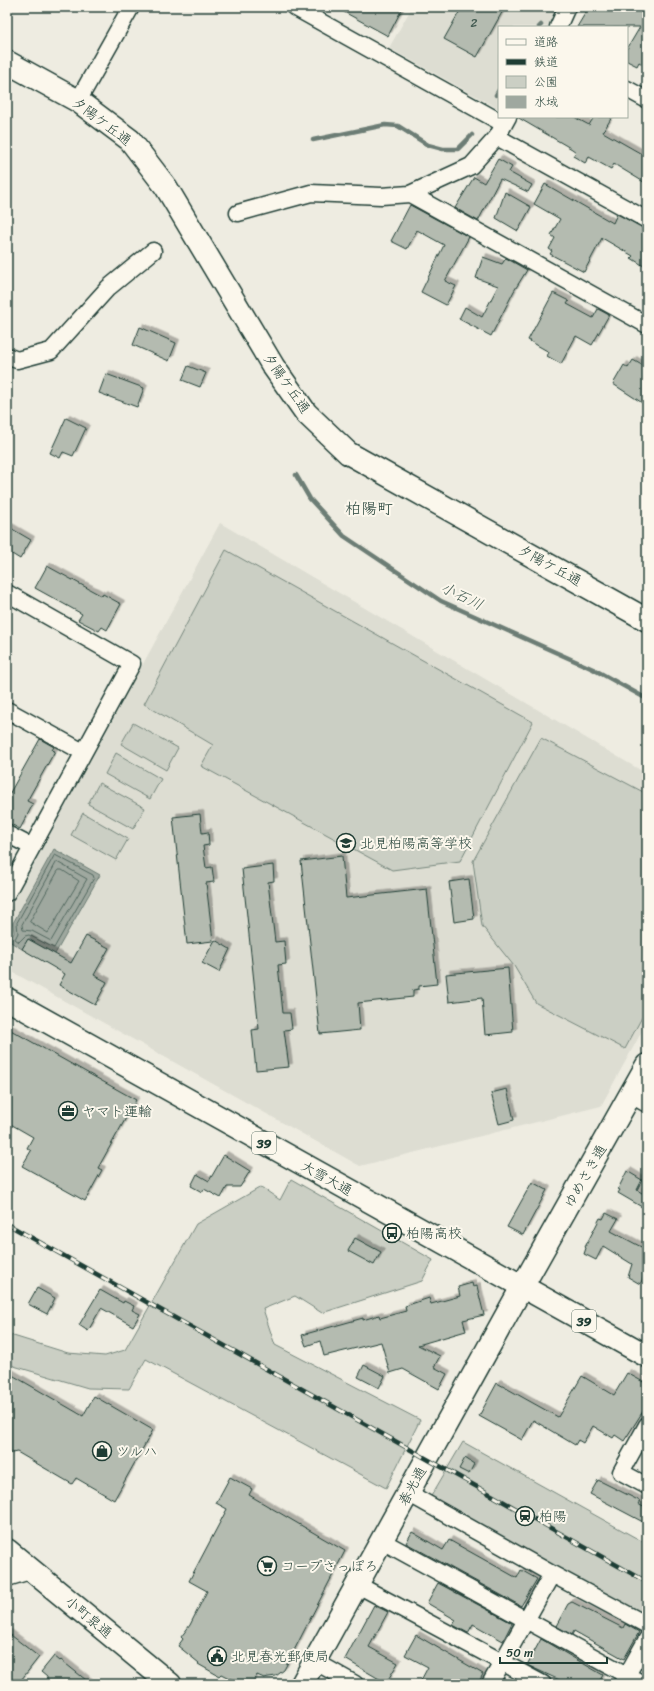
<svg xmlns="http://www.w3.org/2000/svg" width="654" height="1691" viewBox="0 0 654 1691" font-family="Sriracha,'Klee One',sans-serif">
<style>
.built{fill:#ddddd2}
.green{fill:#cbcfc4;stroke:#75867c}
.water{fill:#9fa89f;stroke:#6c7d74}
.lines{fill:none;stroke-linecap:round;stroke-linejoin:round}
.shore{stroke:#52685f;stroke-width:1}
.stream{stroke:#6c7d74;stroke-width:4.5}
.building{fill:#b4bbb0;stroke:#1f3d34;filter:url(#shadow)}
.street-casing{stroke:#1f3d34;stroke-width:19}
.secondary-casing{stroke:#1f3d34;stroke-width:25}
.highway-casing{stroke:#1f3d34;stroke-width:25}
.street{stroke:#fbf7ec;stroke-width:16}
.secondary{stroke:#fbf7ec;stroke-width:22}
.highway{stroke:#fbf7ec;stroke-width:22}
.rail-casing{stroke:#1f3d34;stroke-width:4.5}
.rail{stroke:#fbf7ec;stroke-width:3;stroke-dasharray:9;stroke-linecap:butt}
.labels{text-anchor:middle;stroke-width:4;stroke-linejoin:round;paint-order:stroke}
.number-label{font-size:12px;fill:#445c53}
.shield{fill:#fbf7ec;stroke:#61756b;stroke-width:1}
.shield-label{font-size:13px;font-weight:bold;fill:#1f3d34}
.street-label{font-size:14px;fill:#1f3d34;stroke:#fbf7ec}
.poi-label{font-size:14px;fill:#1f3d34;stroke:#fbf7ec;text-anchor:start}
.water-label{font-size:15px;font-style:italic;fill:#455d54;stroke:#fbf7ec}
.quarter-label{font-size:16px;fill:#1f3d34;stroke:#fbf7ec}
</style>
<defs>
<filter id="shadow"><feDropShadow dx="3.5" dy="-3.5" stdDeviation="0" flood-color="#0004"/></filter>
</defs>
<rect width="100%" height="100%" fill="#eeece1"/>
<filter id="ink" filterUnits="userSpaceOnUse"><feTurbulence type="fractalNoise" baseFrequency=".025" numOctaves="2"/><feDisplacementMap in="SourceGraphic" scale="8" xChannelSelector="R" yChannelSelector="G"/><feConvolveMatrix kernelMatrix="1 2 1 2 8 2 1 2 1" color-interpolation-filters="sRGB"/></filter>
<g filter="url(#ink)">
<!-- built -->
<path class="built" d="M412,7H558L547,27H499V109L389,48Z
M220,523L647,774V1022L601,1106L360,1166L7,969V913Z"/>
<!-- green -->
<path class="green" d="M226,550L533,722L460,861L392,870L201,766L213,745L144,704Z
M133,723L178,748L166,770L121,744Z
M541,738L647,794V1008L625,1049L536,1003L514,966L482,926L473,861Z
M116,753L161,779L150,799L105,774Z
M99,783L145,808L133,829L88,804Z
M83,813L128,839L116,860L71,835Z
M291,1179L433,1260L422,1281L322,1313L295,1296L263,1309L275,1345L420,1420L386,1488L146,1359L129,1389L88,1388L7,1364V1334L68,1353L105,1356L125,1350L196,1224L261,1187L280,1200Z
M463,1442L647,1544V1617L430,1498Z"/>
<!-- water -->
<path class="water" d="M54,849L100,875L55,954L28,939L22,949L9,941L14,933L13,923Z"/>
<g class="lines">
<!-- shore -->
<path class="shore" d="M55,855L93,875L94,878L54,948L29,935L25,936L19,942L15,939L18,933L17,923Z
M57,862L87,879L51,941L32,931L23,930L22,925Z
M59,870H62L79,881L48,933L30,922Z"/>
<!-- stream -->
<path class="stream" d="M539,27L541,25
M496,95L499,90
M313,140L385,125L398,126L428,145L443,149H458L472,135
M296,475L310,499L344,536L441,601L593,669L647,699"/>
</g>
<!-- building -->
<path class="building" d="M335,7H403L388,36Z
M462,7H505L477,57L444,39Z
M589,7H647V67L639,62L637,66L627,61V49L640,27H577Z
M517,117H574L589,125L594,117H612L603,132L647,157V184L614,164L611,169L589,157L585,163L573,156L576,152L572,149Z
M498,159L512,167L509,172L532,185L528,192L500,179L478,221L455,208L474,177L484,183Z
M545,184L613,223L617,214L646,229L643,234L647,236V268L631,258L633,256L602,238L584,272L550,254L552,251L549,249L555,238L551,235L560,219L534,204Z
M505,192L531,207L518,231L496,218Z
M410,205L469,237L445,281L456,286L446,305L421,292L444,245L417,230L407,249L391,241Z
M483,257L502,264L506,258L527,270L514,291L491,336L459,319L465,307L482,317L498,286L476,278Z
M553,293L569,301L567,304L593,318L598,309L609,315L592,345L576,336L561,364L547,356L549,352L528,340Z
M140,327L176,343L169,361L133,345Z
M633,360L647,368V406L613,384L624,365L628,368Z
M188,366L206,373L200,387L182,380Z
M106,374L144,388L137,407L99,393Z
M66,418L86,428L73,456L63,452L60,458L50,453Z
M7,526L31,540L20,559L7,551Z
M47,566L102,596L103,594L121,604L107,630L102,627L99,631L78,620L82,614L35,588Z
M40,739L54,747L52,750L55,751L27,801L33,804L20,829L7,822V798Z
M200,814L202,833L208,832L209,845L203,846L206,868L212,867L214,882L206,883L213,941L187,944L173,817Z
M342,856L346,898L427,889L437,984L419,986V989L413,990V997L358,1003L360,1030L320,1034L301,861Z
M273,865L274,881L268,882L275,942L284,941L286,964L278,965L283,1013H290L292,1029L284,1030L289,1067L256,1070L252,1030L259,1029L242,869Z
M469,879L474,919L454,922L449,882Z
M86,936L109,948L94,975L107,982L95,1005L59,985L65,974L22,949L28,939L71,963Z
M215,940L230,949L219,972L202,963Z
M508,968L513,1032L485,1035L482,998L449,1002L446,974Z
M7,1028L136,1100L98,1168L102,1170L85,1201L22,1166L31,1151L27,1148L33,1137L7,1122Z
M507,1089L514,1120L499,1124L491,1093Z
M224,1155L250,1171L240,1187H227L221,1198L204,1189L202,1192L191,1186L197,1174L209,1181Z
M627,1171L642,1180L637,1190L647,1196V1210L618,1193L620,1190L618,1189Z
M532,1182L547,1190L523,1235L507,1227Z
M606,1213L618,1219L611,1231L647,1250V1271L640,1284L628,1277L632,1264L603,1246L596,1260L584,1254L586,1248L585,1247L600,1218L603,1219Z
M355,1238L381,1252L374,1265L348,1251Z
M472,1283L473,1287L477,1286L484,1315L463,1320L466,1331L418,1345L440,1356L434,1367L447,1374L439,1389L403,1369L390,1373L381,1342L324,1356L320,1341L306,1346L302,1335L363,1318V1320L379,1315L380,1318L406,1311L405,1306L429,1298L431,1304L460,1296L458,1287Z
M37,1288L55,1298L47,1314L28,1304Z
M100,1290L123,1303L124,1301L134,1306L132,1310L140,1314L133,1326L101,1308L88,1331L79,1325Z
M364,1365L385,1376L379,1388L358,1377Z
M7,1372L83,1416L94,1396L153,1430L114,1500L76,1478L72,1484L17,1452L7,1454Z
M627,1373L647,1384V1405L624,1441L615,1435L613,1438L593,1426L583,1443L578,1440L575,1445L533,1420L522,1440L479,1416L497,1383L558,1417L582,1376L614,1395Z
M465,1458L474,1464L469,1474L459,1469Z
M230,1477L252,1489L249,1495L345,1551L284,1670L276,1676L269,1677L264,1678L257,1675L252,1684H241L221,1674L219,1676L198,1664L199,1663L178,1646L183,1639L181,1637L190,1625L207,1591L189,1581L227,1509L216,1503Z
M598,1480L640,1501L638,1504L647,1509V1515L643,1522L590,1494Z
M412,1532L443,1550L449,1540L517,1578L521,1570L537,1579L521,1606L406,1543Z
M438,1583L512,1623L503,1641L473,1624L468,1633L453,1625L456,1620L427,1603Z
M572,1602L623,1628L625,1624L639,1632L624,1659L574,1631L572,1635L556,1626L568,1604Z
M374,1605L388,1612L369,1647L398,1663L386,1683L345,1659Z
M7,1632L39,1657L18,1684H7Z
M416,1635L483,1674L478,1684H419L428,1667L405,1655Z
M541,1639L603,1675L598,1684H568L527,1665Z
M54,1656L60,1661L61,1660L91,1684H51L47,1681V1677L41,1672Z"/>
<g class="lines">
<defs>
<path id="street" d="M294,7L504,124
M558,27L567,7
M627,89L647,100
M78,101L131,7
M497,137L647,220
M410,194L647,325
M238,213L311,193L381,196L410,194L471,166L497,137L508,117
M7,356L17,360L51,351L108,288L153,251
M7,593L132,664L7,893
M7,710L83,752
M7,834L32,847
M631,1095L647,1104
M647,1425L621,1472L647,1486
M408,1493L552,1574L647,1625
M382,1541L643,1684
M7,1578L33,1570
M358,1585L543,1684
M316,1662L355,1684
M490,1684L552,1574
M622,1684L647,1639"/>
<path id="secondary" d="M7,62L78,101L130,140L166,187L273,366L306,413L348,453L647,620
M7,1550L170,1684
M302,1684L522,1287L647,1065"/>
<path id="highway" d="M7,999L647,1356"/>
</defs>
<!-- street casing -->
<use href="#street" class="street-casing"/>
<!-- secondary casing -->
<use href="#secondary" class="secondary-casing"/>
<!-- highway casing -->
<use href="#highway" class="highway-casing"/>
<!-- street -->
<use href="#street" class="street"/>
<!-- secondary -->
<use href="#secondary" class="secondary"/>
<!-- highway -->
<use href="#highway" class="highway"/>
<defs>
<path id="rail" d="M7,1224L647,1582"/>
</defs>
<!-- rail casing -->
<use href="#rail" class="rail-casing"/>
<!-- rail -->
<use href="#rail" class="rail"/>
</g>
</g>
<!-- icons -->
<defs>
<symbol id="school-ring" viewBox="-11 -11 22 22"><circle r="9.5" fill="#fbf7ec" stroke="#1f3d34" stroke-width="1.5"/><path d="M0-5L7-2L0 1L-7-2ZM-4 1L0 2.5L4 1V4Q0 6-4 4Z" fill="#1f3d34"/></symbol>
<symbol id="office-ring" viewBox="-11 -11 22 22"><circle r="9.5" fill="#fbf7ec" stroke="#1f3d34" stroke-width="1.5"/><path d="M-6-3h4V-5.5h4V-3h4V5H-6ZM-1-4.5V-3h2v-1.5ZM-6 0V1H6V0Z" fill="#1f3d34"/></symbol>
<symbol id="bus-ring" viewBox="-11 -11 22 22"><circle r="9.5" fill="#fbf7ec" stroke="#1f3d34" stroke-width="1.5"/><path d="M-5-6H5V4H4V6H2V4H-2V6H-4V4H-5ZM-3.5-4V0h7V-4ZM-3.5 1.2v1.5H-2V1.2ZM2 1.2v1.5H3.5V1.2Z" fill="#1f3d34"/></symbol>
<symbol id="shop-ring" viewBox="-11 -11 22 22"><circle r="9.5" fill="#fbf7ec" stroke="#1f3d34" stroke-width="1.5"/><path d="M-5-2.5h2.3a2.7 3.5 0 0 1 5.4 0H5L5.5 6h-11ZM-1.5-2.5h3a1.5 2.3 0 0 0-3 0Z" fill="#1f3d34"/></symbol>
<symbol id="station-ring" viewBox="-11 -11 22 22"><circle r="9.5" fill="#fbf7ec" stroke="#1f3d34" stroke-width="1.5"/><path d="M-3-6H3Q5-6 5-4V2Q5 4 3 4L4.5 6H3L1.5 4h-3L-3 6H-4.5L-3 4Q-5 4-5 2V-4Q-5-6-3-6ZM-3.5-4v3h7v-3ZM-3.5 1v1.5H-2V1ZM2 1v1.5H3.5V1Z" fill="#1f3d34"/></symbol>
<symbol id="supermarket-ring" viewBox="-11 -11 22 22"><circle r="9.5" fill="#fbf7ec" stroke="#1f3d34" stroke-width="1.5"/><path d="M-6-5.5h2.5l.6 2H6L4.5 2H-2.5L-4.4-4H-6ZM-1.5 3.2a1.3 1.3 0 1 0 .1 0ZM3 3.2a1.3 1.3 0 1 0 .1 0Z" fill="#1f3d34"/></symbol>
<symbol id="civic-ring" viewBox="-11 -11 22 22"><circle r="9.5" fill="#fbf7ec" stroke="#1f3d34" stroke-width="1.5"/><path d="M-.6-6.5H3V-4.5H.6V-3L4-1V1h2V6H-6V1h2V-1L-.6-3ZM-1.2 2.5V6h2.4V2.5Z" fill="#1f3d34"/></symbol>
</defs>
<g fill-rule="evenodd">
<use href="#school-ring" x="335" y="832" width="22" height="22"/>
<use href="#office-ring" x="57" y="1100" width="22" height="22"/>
<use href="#bus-ring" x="381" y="1222" width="22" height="22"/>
<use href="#shop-ring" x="91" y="1440" width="22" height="22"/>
<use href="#station-ring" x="514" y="1505" width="22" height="22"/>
<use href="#supermarket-ring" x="256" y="1555" width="22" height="22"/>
<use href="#civic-ring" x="206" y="1645" width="22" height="22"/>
</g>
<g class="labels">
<!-- number labels -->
<g class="number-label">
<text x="474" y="27">2</text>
</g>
<!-- shield labels -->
<g class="shield">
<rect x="252" y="1132" width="24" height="22" rx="3"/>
<rect x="572" y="1310" width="24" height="22" rx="3"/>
</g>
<g class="shield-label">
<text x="264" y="1148">39</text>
<text x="584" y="1326">39</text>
</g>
<!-- street labels -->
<g class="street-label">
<text transform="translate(102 121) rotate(37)" y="5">夕陽ケ丘通</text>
<text transform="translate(287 383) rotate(55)" y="5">夕陽ケ丘通</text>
<text transform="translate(550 565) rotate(29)" y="5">夕陽ケ丘通</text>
<text transform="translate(585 1176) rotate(-60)" y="5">ゆめさき通</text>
<text transform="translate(327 1178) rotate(29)" y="5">大雪大通</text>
<text transform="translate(412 1486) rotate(-61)" y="5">春光通</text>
<text transform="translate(89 1617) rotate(40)" y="5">小町泉通</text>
</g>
<!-- poi labels -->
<g class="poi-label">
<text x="360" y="848">北見柏陽高等学校</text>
<text x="82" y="1116">ヤマト運輸</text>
<text x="406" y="1238">柏陽高校</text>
<text x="116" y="1456">ツルハ</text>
<text x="539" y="1521">柏陽</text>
<text x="281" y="1571">コープさっぽろ</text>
<text x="231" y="1661">北見春光郵便局</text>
</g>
<!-- water labels -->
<g class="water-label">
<text transform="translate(462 596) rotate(26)" y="5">小石川</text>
</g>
<!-- quarter labels -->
<g class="quarter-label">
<text x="369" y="514">柏陽町</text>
</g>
</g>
<!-- margin -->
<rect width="654" height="1691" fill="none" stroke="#fbf7ec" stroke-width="24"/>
<rect x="12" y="12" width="630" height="1667" fill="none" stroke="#1f3d34" stroke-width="1.5" filter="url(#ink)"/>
<!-- legend -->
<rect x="498" y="26" width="130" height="92" fill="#fbf7ec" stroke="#a3ada2"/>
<rect x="506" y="39" width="20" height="6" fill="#fbf7ec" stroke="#a3ada2"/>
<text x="534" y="46" font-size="12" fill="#1f3d34">道路</text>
<rect x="506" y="59" width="20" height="6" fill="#1f3d34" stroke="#a3ada2"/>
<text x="534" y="66" font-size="12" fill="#1f3d34">鉄道</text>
<rect x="506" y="76" width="20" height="12" fill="#cbcfc4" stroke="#a3ada2"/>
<text x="534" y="86" font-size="12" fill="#1f3d34">公園</text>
<rect x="506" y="96" width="20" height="12" fill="#9fa89f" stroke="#a3ada2"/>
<text x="534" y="106" font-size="12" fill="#1f3d34">水域</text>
<!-- scale -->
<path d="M500 1657v6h107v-6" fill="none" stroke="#1f3d34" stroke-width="2"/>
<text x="506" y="1657" font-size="12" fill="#1f3d34" stroke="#fbf7ec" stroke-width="3" paint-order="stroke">50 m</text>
</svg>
